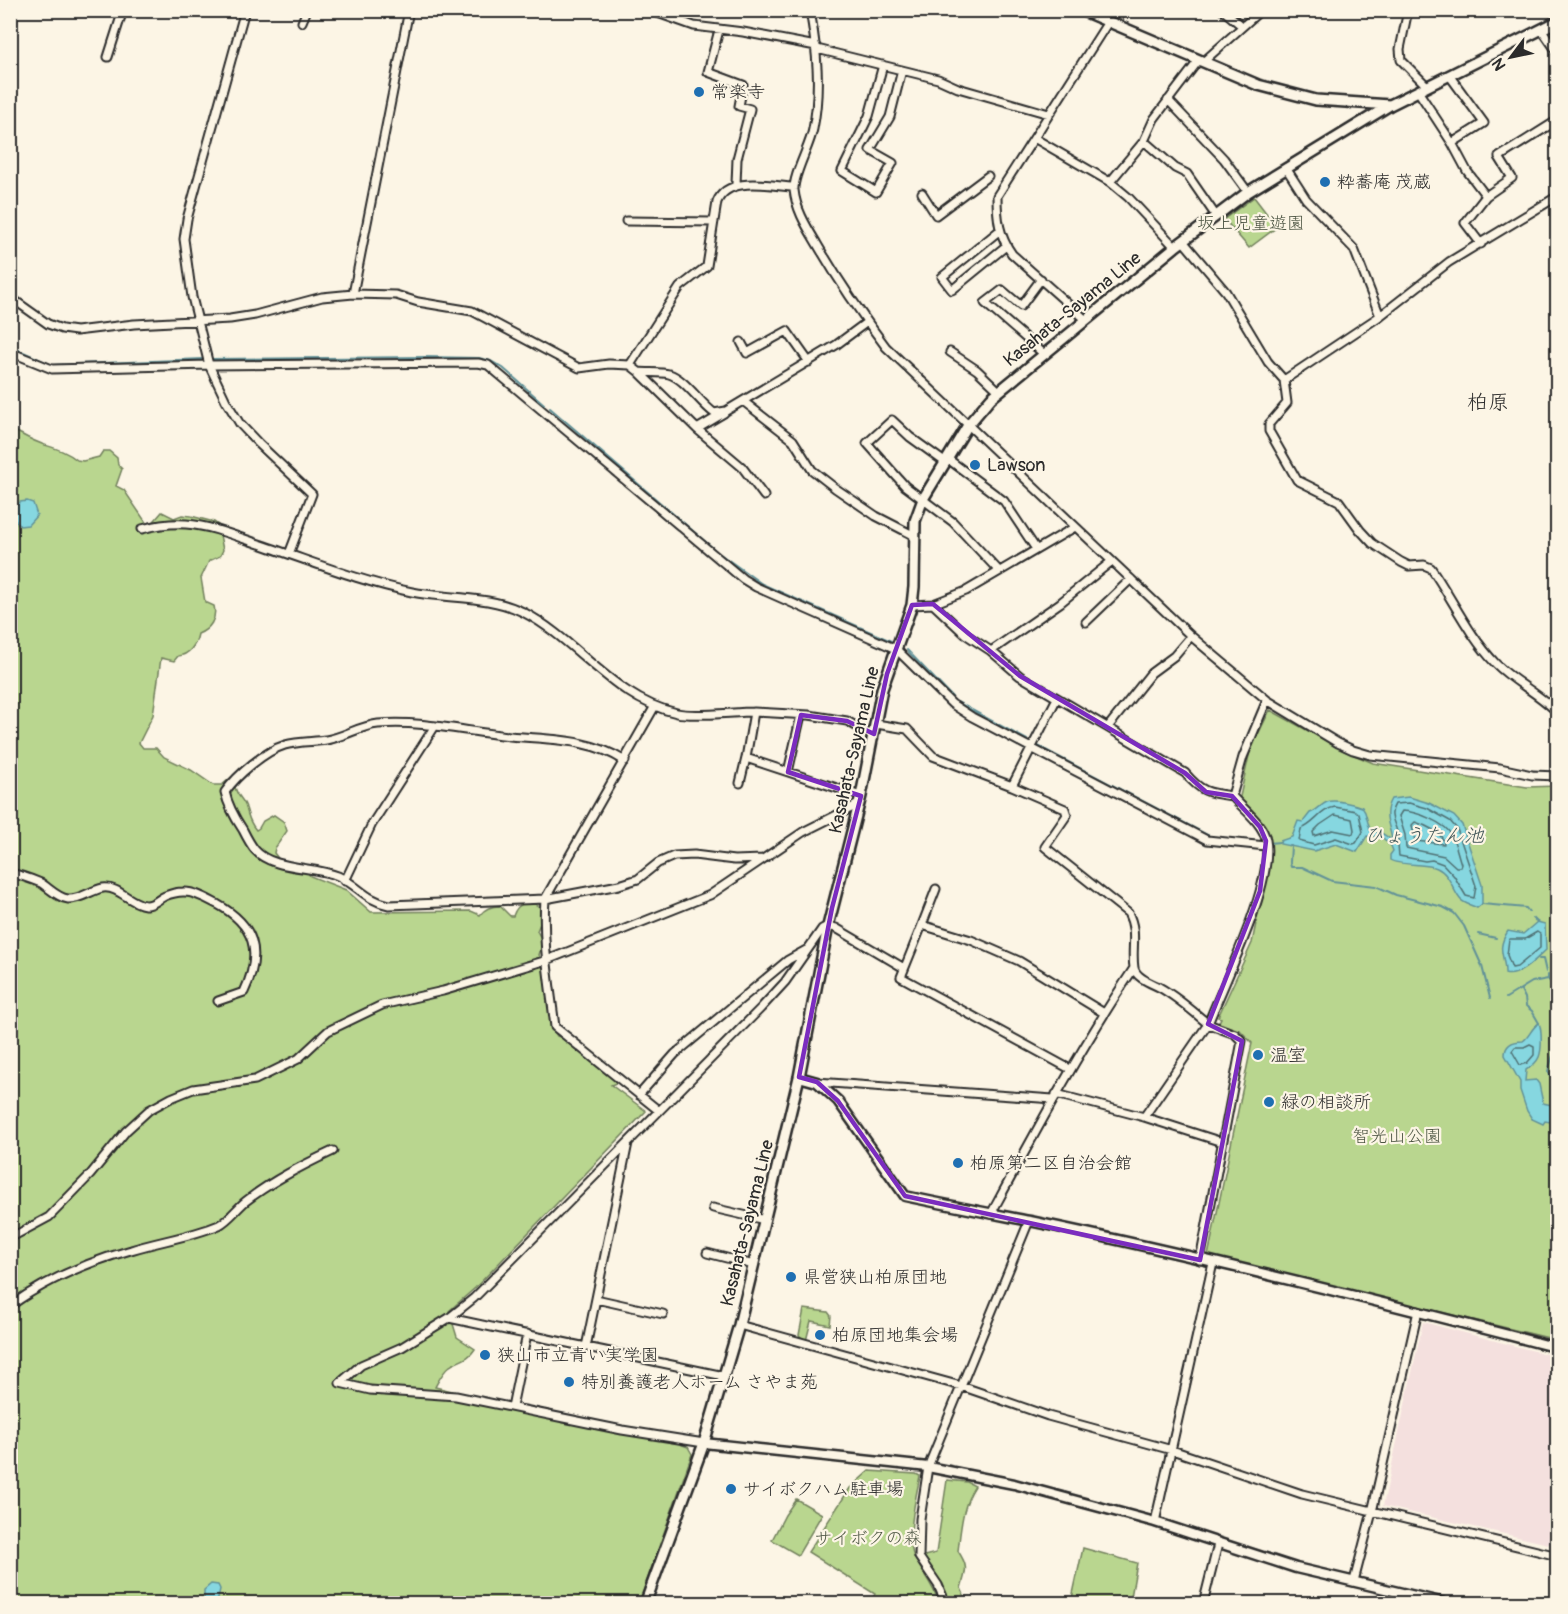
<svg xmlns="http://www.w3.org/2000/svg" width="1568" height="1614" viewBox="0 0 1568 1614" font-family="Pangolin,'Klee One',sans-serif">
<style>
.built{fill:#f4e0de}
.green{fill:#b9d68f;stroke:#72805d;stroke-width:1.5}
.water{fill:#86d7e0;stroke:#629298;stroke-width:1.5}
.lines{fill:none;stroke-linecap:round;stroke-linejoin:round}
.shore{stroke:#4f7073;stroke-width:1.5}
.stream{stroke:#629298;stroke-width:2}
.minor-casing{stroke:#2b2b2b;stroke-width:11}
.tertiary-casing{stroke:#2b2b2b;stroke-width:13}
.secondary-casing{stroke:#2b2b2b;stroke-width:14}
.minor{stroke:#fcf5e5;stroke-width:7}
.tertiary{stroke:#fcf5e5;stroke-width:8}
.secondary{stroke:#fcf5e5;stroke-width:9}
.marked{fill:none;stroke:#7b2cbf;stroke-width:4.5;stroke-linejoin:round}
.poi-dot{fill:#1f6fb2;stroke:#fcf5e5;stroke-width:2}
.labels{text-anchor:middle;stroke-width:4.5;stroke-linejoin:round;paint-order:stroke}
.poi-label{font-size:18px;fill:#2b2b2b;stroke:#fcf5e5;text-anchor:start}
.park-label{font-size:18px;fill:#4e5644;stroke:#fcf5e5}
.street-label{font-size:18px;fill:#2b2b2b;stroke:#fcf5e5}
.water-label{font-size:20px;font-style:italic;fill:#425658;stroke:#fcf5e5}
.quarter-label{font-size:21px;fill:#2b2b2b;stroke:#fcf5e5}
</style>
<rect width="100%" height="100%" fill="#fcf5e5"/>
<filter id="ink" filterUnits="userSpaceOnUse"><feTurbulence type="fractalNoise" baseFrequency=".0167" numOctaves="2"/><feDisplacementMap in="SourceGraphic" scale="12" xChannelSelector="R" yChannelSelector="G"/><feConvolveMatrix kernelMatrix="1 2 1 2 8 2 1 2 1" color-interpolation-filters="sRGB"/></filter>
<g filter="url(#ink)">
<!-- built -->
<path class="built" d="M1423,1322L1557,1357V1546L1383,1506Z"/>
<!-- green -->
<path class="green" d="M1254,197L1277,227L1249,248L1224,219Z
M10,428C20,434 31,440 42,444C54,448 66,451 77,460L83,461L99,457L103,451H109L117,458L118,465L122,469L116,486L124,490L149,527L162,512L174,518L182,515L191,516L214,522L218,525L223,550L220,556L209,561L201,578L205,602L214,606C217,619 210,629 198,634C196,645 189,655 178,656L174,661L161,658L153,715L139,743L143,748H156L164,757L191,770L213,785H222L235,774L241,780L235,787C237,797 244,799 246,808C249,817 249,822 256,830L259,828L263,821L274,815L284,822L287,831L275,848L274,853L284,866L307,871L310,876L346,890L371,912L471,911L480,915C485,908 491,906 500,906L510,916H513C518,901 531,899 542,909V918L537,931L543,942L539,955L544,964L552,1028L557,1036L563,1038L617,1080L616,1083L611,1085L646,1111L475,1288L449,1311L457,1337L475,1349C468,1360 460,1360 450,1366C443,1371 439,1380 435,1387L496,1401L521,1412L564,1420L576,1424L664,1438L688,1447L692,1454L639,1603H11Z
M1270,710L1345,751L1373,763L1527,787L1557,786V1340L1208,1256L1252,1043L1239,1029L1235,1032L1218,1024L1221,1018L1218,1017L1252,943L1269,859L1270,835L1239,801L1250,751Z
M804,1309L828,1312L831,1316L830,1325L811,1321L806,1341L799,1335Z
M869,1471L916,1474L920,1476C916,1496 906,1539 914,1557C922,1573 934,1586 939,1603H870L875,1594L808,1552L850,1488Z
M947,1480L967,1482L975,1486C962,1506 961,1527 958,1551C969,1567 966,1571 961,1588L965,1597L983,1603H948L926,1563L924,1556L936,1553Z
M796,1499L822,1514L798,1555L772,1540L785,1515Z
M1083,1548L1137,1563L1130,1603H1071Z"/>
<!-- water -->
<path class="water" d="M27,501L33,503L37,515L28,525L20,526L15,520L11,521V509L20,502Z
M1409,797L1429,803L1454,816L1462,825L1482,885V904L1477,908C1472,905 1464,904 1460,899C1452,889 1450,874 1437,868C1427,863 1399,866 1390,860V855L1393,851L1391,846L1382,837L1367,836L1357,852L1336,844L1314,851L1280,844V841L1292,837L1298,821L1303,822L1310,813C1317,811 1320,805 1327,802C1335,799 1354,804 1362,807L1365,812L1370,830L1383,834L1392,840C1390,825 1382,815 1391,799Z
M1537,922L1545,924L1546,950C1536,959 1519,978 1505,974C1506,956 1495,951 1508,931L1523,934Z
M1539,1023C1542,1030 1542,1050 1539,1057C1537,1062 1531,1067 1526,1070L1525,1081L1536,1080L1539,1084L1543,1103L1557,1106V1123L1545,1121L1543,1124L1532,1119L1527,1111L1520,1090V1082L1505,1055C1505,1044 1513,1041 1523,1041C1530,1036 1531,1028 1539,1023Z
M211,1584L218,1585L220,1589L218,1599L215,1603H195L197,1599L204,1598V1590Z"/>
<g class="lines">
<!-- shore -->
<path class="shore" d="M1409,803L1427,808L1450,821L1457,829L1476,886L1474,898L1466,896L1454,876L1443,864L1432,860L1425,861L1399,856C1398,849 1398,843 1398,837C1397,824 1387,817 1395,804Z
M1335,807L1356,811L1359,814L1363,832L1356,843L1353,844L1336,838L1314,845L1299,841L1301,829C1314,825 1321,809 1335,807Z
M1402,811C1416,811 1446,823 1452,836C1456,845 1458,855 1461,864L1460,867H1456L1444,856L1406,848L1405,835L1399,816Z
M1335,815L1352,819L1354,830L1353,834L1333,830L1314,836L1313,832L1320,825Z
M1415,822C1425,825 1444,833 1444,844L1415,841L1412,825Z
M1537,932L1540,934V948L1517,967L1512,968L1507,955L1509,939H1525Z
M1530,1044L1534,1046V1055L1527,1063L1520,1065L1512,1051L1515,1047H1524Z"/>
<!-- stream -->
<path class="stream" d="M10,346L52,365L203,359
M211,359L423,357L479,358L491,361L503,368L544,404
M550,408L714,549
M720,554L762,584L891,641
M907,650L952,697
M957,702L1027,740
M1038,746L1211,837L1218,838
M1268,843L1280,842
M1290,862L1291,846
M1290,863L1291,867H1302L1332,881L1376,886L1396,895L1443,907L1454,913L1464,926L1482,966L1490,998
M1482,904L1526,908L1529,912
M1533,918L1537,922
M1478,934L1496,938
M1539,959H1543L1546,972
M1548,975V979L1558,992
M1521,990L1525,998L1526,1006L1532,1011L1539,1023
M1506,998L1532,982L1548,979
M1558,999L1551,1030L1554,1052L1548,1071L1558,1088"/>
<defs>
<path id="minor" d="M245,10L187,219L184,239L192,297L209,365L226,401L240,424L259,444L312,494L289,554
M649,10L694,26L743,32L816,46
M810,10C817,50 821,89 813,129C810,146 793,175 794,190C796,210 807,227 817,244C838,280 861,314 886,347L1191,636L1267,700L1338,743L1353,750L1370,755L1500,768L1532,775L1558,776
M1223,10L1242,26
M1408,10L1400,49L1401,60L1427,86
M1105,20L1110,10
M302,22L307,10
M719,30L708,72L743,85L739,106L750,109L737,159L736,184
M1542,30L1558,53
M817,49L938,79L958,88L1049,114
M108,57L123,10
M1203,62L1261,10
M883,65L869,116L842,171L876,192L893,163L870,150L890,117L902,70
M1449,75L1484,123L1452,143
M1418,91L1452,143L1467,171L1486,196
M1168,100L1224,159L1248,192
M1034,138L1110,182L1128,197L1175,247
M1144,141L1175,168L1187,174L1216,216
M1286,168L1306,199L1354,249L1380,316
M1110,182L1144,141L1154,119L1199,60
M922,193L936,215L988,176
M626,221L714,222
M1000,230L942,277L952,290L1006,246
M1183,241L1226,292L1268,362L1284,380L1287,403L1269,424V431L1297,480L1339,501L1360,530L1372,543L1401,562L1409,566L1424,565L1431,568C1453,600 1469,636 1496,664C1514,682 1540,694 1558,713
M1481,244L1465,223L1486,196L1512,178L1499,157L1558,120
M1041,279L1021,306L1002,290L985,303L1044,354
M353,294L409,10
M10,297L48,324L62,329L76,331L134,324L230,319L255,315L322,297L353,294L396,295L418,302L472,311L579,368L609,364L630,365L639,372L697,429L742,467L764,496
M1085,319L1012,254C999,236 997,218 997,196L1108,22
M741,342L747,353L787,331L809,362
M10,352L52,369L209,365L478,363L488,365L743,579L756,587L896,649L952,704L972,717L1207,840L1266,846
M950,352L977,370L999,391
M630,365L680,287L707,266L717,202C728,175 770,186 794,187
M639,372C649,373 660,372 669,374C684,378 700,403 714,413L726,411L836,345L867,322
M1284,380L1380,316L1449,262L1558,196
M743,401L793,440L812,470L835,488L876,516L913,535
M697,429L724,413
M948,459L1004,501L1036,549
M946,463L910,437L892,420L867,443L905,486L953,522L999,571
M142,529C157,525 171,523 186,524C211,526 233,535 256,543C308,560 358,581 412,592C447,599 489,595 523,612C578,640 613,699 677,713C694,717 734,712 754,712
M933,604L965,634L991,651L1020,676L1185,773C1201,792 1208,793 1232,796
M912,605L933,604L966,591L1075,527
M1086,622L1131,579
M991,651L1060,603L1112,561
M655,706L545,899C542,942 550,985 555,1027L658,1110
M876,724L907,729L933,756L1012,786L1065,809L1067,815L1045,847L1128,913C1138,931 1131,949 1134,968C1136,978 1151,983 1159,987C1177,997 1193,1011 1208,1024L1144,1117
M1108,727L1151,673L1174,656L1191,636
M625,761C590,738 550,740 510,736C467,732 422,720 378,724C359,726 345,737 326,740C313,742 299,741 285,745C265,751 237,775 225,792C228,806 235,818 243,830C246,836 250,844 255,850C272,870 314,866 338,876C358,885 365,900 389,905L545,899L619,885L638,879L658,863L674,856L694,855L734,860L763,859
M788,772L801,715
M740,783L746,758
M1012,786L1057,698
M861,796L746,758L754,712L809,715L847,721L873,736
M10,873C21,875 31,879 41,883C49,888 58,898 68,899C80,900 91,890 103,888C119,886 129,903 145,905C153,906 158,899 165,896C170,894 177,892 183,892C194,891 207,899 217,904C255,925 263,952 244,992L218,1001
M345,881L372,824L435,726
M922,925L936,889
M1070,1069L901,977L922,925L971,940L1019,961L1104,1013
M817,1082L1053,1099
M1056,1094L1144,1117L1222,1142
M639,1095L675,1054L788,960L806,950
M713,1208L765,1220
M991,1214C1036,1131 1081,1047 1134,968
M10,1238L49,1217L90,1175L126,1131L149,1110L171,1098L193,1089L255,1080L298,1059L328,1031L382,1005L443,991L547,960L710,895L803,832L859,804
M707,1253L754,1265
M1200,1260L1242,1041L1235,1034L1208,1024C1225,980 1274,884 1266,840C1263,823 1243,809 1232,796L1243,757L1267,700
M596,1299L663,1314
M10,1306C46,1280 88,1262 131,1250C160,1241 190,1237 219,1225C229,1220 237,1208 246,1201C273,1180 303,1165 333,1151
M449,1318L724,1376
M739,1325L961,1386L1048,1416L1172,1450L1302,1494L1558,1556
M586,1347L628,1143
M340,1383L361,1365L402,1347L449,1318L474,1298L761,1008L785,982L822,929L828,926L836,928L904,968
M340,1383L370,1390L456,1396L622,1430L704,1443
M512,1407L527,1334
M1155,1522L1213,1263
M1354,1581L1372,1512L1418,1311
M946,1604L938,1585L919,1557L920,1519L928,1467L1029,1221
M1203,1604L1218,1544"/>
<path id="tertiary" d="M799,1077L817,1082L838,1101L905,1196C947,1205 989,1213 1030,1221C1207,1258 1383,1302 1558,1348
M704,1443L928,1467L1014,1484L1155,1522L1296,1568L1449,1604"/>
<path id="secondary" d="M1081,10L1258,85L1316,100L1390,105
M645,1604L704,1443L739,1325L799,1077L828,926L861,796L882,689L912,605L914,587L915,521L923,499L968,425L991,398L1175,247L1248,192L1390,105L1558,21"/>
</defs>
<!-- minor casing -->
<use href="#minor" class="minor-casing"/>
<!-- tertiary casing -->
<use href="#tertiary" class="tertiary-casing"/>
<!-- secondary casing -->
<use href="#secondary" class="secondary-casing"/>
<!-- minor -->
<use href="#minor" class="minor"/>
<!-- tertiary -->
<use href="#tertiary" class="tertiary"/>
<!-- secondary -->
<use href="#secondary" class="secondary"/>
</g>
</g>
<!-- marked area -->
<path class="marked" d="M933,604L1020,676L1185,773L1206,792L1232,796L1260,827L1266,841L1260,891L1208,1024L1242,1041L1200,1260L905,1196L838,1101L817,1082L799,1077L832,908L861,796L788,772L801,715L847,721L874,734L887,674L912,605Z"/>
<!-- markers -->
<g class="poi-dot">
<circle cx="699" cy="92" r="6"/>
<circle cx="1325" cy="182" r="6"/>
<circle cx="975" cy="465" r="6"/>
<circle cx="1258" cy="1055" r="6"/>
<circle cx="1269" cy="1102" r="6"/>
<circle cx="958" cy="1163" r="6"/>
<circle cx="791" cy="1277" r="6"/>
<circle cx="820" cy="1335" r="6"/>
<circle cx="485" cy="1355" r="6"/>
<circle cx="569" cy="1382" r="6"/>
<circle cx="731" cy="1489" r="6"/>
</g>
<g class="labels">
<!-- poi labels -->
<g class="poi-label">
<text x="711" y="98">常楽寺</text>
<text x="1337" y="188">粋蕎庵 茂蔵</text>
<text x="987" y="471">Lawson</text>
<text x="1270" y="1061">温室</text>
<text x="1281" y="1108">緑の相談所</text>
<text x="970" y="1169">柏原第二区自治会館</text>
<text x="803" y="1283">県営狭山柏原団地</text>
<text x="832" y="1341">柏原団地集会場</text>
<text x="497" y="1361">狭山市立青い実学園</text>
<text x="581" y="1388">特別養護老人ホーム さやま苑</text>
<text x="743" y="1495">サイボクハム駐車場</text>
</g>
<!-- park labels -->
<g class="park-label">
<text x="1251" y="229">坂上児童遊園</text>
<text x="1397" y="1142">智光山公園</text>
<text x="868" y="1544">サイボクの森</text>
</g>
<!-- street labels -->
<g class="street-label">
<text transform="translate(1072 309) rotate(-39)" y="6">Kasahata-Sayama Line</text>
<text transform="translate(854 750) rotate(-77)" y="6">Kasahata-Sayama Line</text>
<text transform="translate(747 1223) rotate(-76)" y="6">Kasahata-Sayama Line</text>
</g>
<!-- water labels -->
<g class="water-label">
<text x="1424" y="842">ひょうたん池</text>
</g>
<!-- quarter labels -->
<g class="quarter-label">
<text x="1488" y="409">柏原</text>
</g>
</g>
<!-- margin -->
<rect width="1568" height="1614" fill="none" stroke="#fcf5e5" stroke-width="36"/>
<rect x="18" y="18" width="1532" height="1578" fill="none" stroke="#2b2b2b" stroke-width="2" filter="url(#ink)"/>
<!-- north arrow -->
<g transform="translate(1511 57) rotate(238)" stroke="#fcf5e5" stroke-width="4.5" paint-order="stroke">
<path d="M0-4.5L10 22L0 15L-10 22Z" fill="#2b2b2b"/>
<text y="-9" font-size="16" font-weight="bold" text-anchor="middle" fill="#2b2b2b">N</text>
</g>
</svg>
